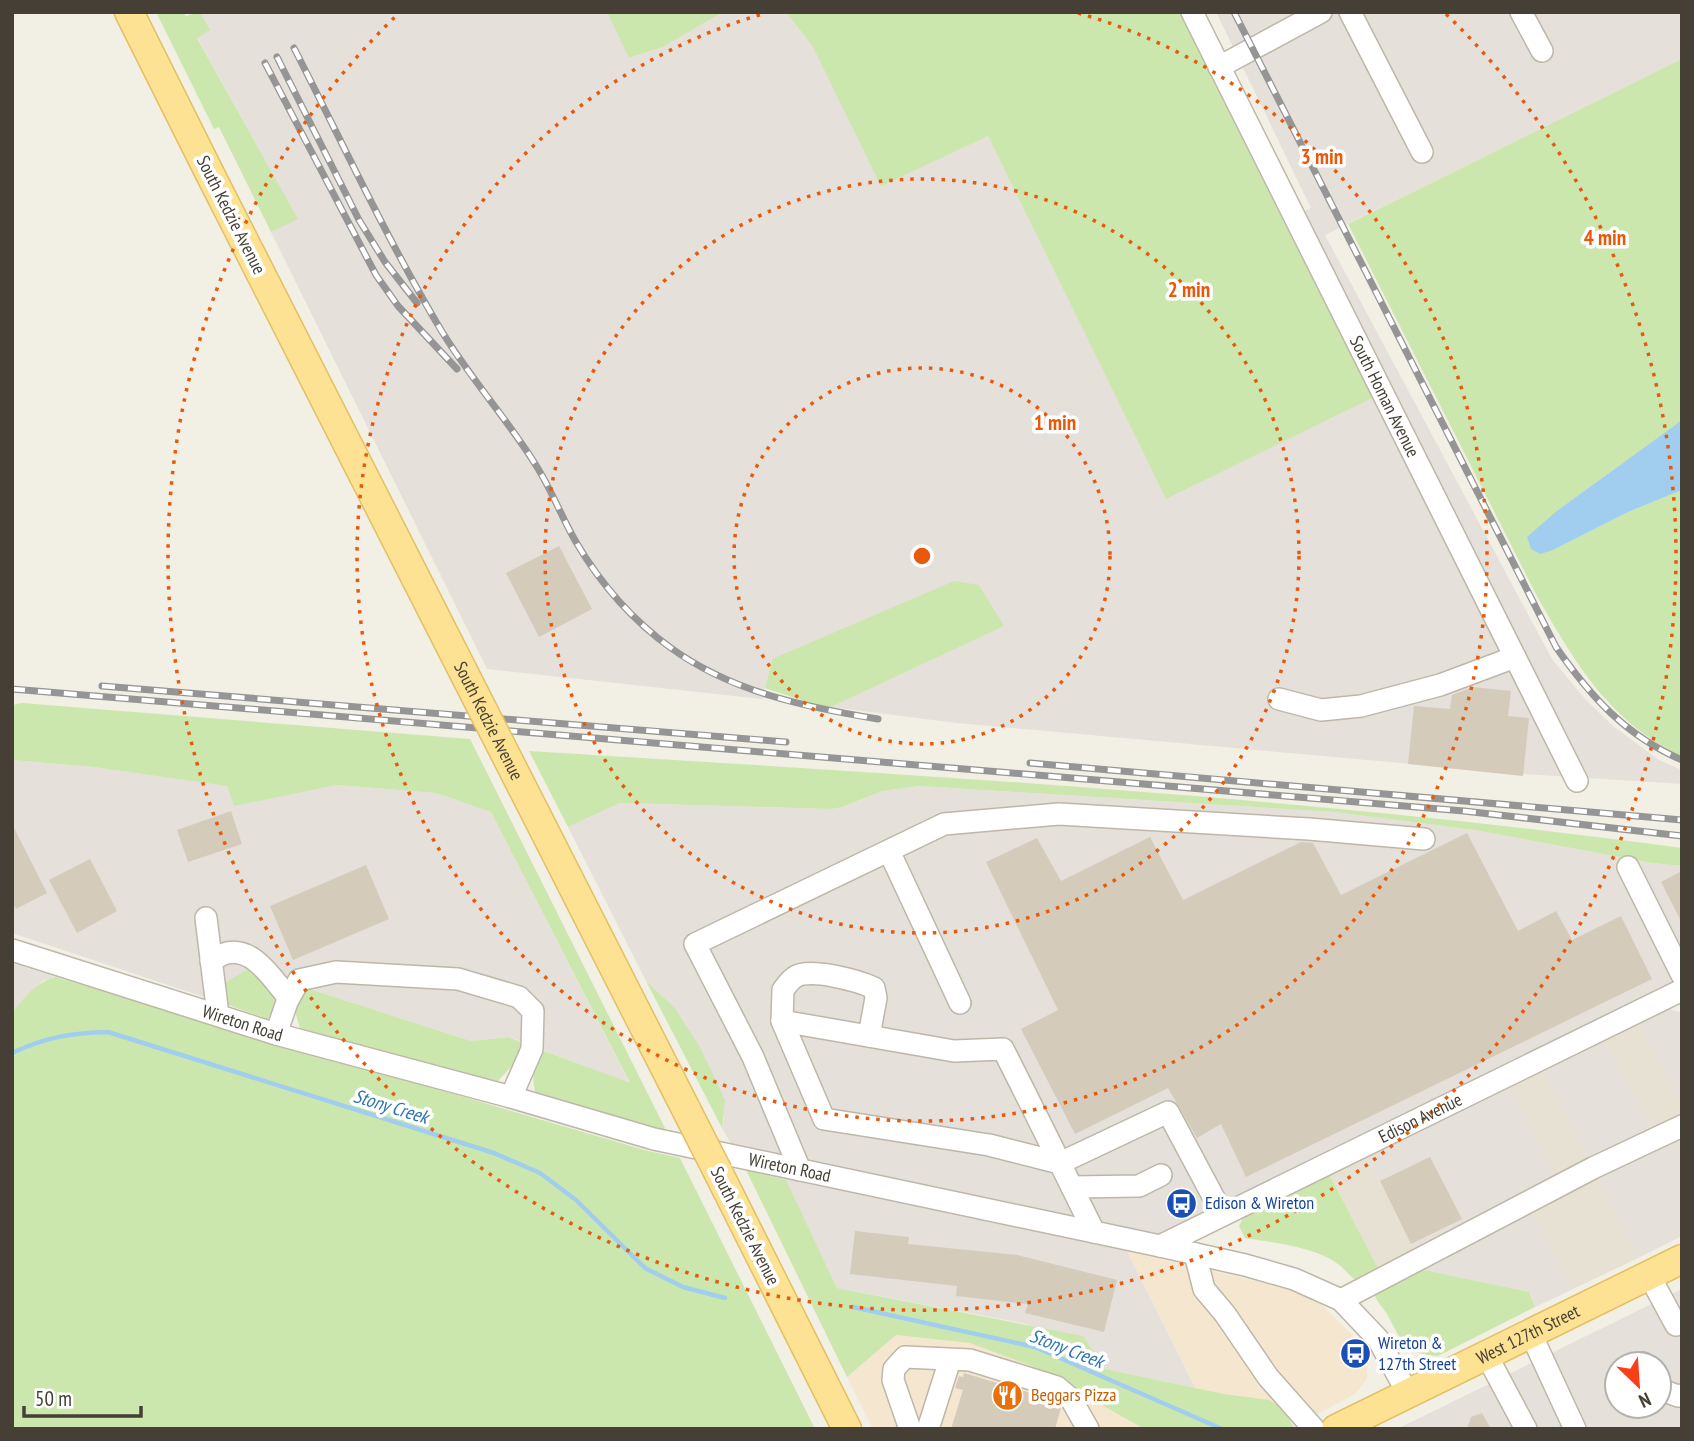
<svg xmlns="http://www.w3.org/2000/svg" width="1694" height="1441" viewBox="0 0 1694 1441" font-family="'PT Sans Narrow',sans-serif">
<style>
.residential{fill:#e6e1d3}
.commercial{fill:#f5e6d0}
.industrial{fill:#e5e0da;fill-rule:evenodd}
.green{fill:#cce7ae}
.water{fill:#a1cdef}
.lines{fill:none;stroke-linecap:round;stroke-linejoin:round}
.stream{stroke:#a1cdef;stroke-width:4.5}
.building{fill:#d4cbbb}
.minor-casing{stroke:#beb7a8;stroke-width:24}
.major-casing{stroke:#e2c063;stroke-width:31}
.minor{stroke:#fff;stroke-width:21}
.major{stroke:#fde293;stroke-width:28}
.rail-casing{stroke:#959595;stroke-width:7}
.rail{stroke:#fff;stroke-width:4.5;stroke-dasharray:13;stroke-linecap:butt}
.major-bridge-casing{stroke:#e2c063;stroke-width:31;stroke-linecap:butt}
.major-bridge{stroke:#fde293;stroke-width:28}
.ring{fill:none;stroke:#e8590c;stroke-width:3.5;stroke-dasharray:3.5 7}
.labels{text-anchor:middle;stroke-width:7;stroke-linejoin:round;paint-order:stroke}
.street-label{font-size:18px;fill:#453f35;stroke:#fff}
.transit-label{font-size:18px;fill:#164399;stroke:#fff;text-anchor:start}
.food-label{font-size:18px;fill:#c56008;stroke:#fff;text-anchor:start}
.water-label{font-size:19px;font-style:italic;fill:#2f76b0;stroke:#fff}
.centre{fill:#e8590c;stroke:#fff;stroke-width:3.5}
.ring-label{font-size:21px;text-anchor:middle;font-weight:bold;fill:#e8590c;stroke:#fff;stroke-width:7;stroke-linejoin:round;paint-order:stroke}
</style>
<rect width="100%" height="100%" fill="#f2efe5"/>
<!-- residential -->
<path class="residential" d="M1638,1022L1682,1106V1117L1653,1131L1603,1039Z
M1543,1069L1638,1258L1571,1290L1527,1202L1508,1085Z
M1366,1155L1416,1253L1380,1272L1328,1172Z"/>
<!-- commercial -->
<path class="commercial" d="M1127,1251L1289,1289L1322,1305L1351,1334L1367,1363V1379L1355,1394L1293,1427L1284,1409L1195,1388Z
M895,1335L970,1343L1037,1368L1144,1429H873L847,1377Z"/>
<!-- industrial -->
<path class="industrial" d="M200,12H607L630,58L663,47L723,12H786L813,47L988,135L1166,499L1285,220L1311,208L1216,12H1682V59L1325,235L1552,659L1585,699L1613,726L1659,760L1682,770V784L1523,774L1223,747L957,723L831,707L1003,626L979,585L772,659L762,699L487,669L271,232L297,218L197,37L209,30Z
M12,760L93,767L286,794L336,785L436,793L491,812L630,1084L510,1037L471,1041L300,986L225,1004L12,933Z
M920,786L1334,812L1475,830L1652,863L1682,866V981L1181,1227L1127,1251L1195,1388L1105,1369L1027,1324L837,1288L786,1181L746,1170L722,1128L724,1117L675,1008L646,981L568,827L620,803L832,809L844,807L882,791Z
M12,963L55,977L42,981L12,1013Z
M1670,1009L1682,1013V1106L1638,1022Z
M1603,1039L1653,1131L1682,1117V1236L1638,1258L1543,1069Z
M1508,1085L1560,1185L1528,1203L1571,1290L1535,1307L1529,1292L1415,1268L1416,1253L1366,1155Z
M1682,1289V1429H1397ZM1617,1364H1659V1406H1617Z"/>
<!-- green -->
<path class="green" d="M156,12H183L186,16L200,12L210,30L197,38L298,219L271,232L219,127L214,129Z
M607,12H723L663,47L629,58Z
M786,12H1181L1376,396L1166,499L988,136L881,186L813,47Z
M1682,59V420L1558,510L1553,550L1628,512L1682,490V757C1609,721 1577,666 1538,598L1348,224Z
M954,581L979,585L1004,626L831,707L810,703L765,688L772,659Z
M22,703L470,739L667,1132L536,1095C531,1077 533,1066 539,1049L630,1083L491,812L436,793L336,785L234,806L227,786L93,767L12,760V705Z
M529,751C914,775 1299,796 1682,848V866L1652,863L1475,830L1334,812L920,786L882,791L843,807L832,809L620,803L568,827Z
M248,969L286,981L268,1019L225,1004L221,985Z
M55,977L648,1151L680,1158L815,1429H12V1013C25,997 35,983 55,977Z
M646,981L675,1008L701,1049L725,1100L722,1128Z
M300,986L471,1041L509,1037L523,1043L512,1066L494,1085L302,1035L294,1008Z
M746,1170L786,1180L837,1288L1083,1336L1105,1369L1224,1394L1269,1400L1284,1409L1293,1427L1289,1429H1144L1037,1368L970,1343L896,1335L847,1377Z
M1328,1172L1380,1272L1361,1283C1350,1278 1345,1268 1335,1262C1313,1247 1271,1242 1245,1238L1239,1226L1244,1216Z
M1415,1268L1529,1292L1535,1307L1438,1356C1404,1354 1402,1341 1387,1314C1382,1306 1375,1301 1374,1291Z"/>
<!-- water -->
<path class="water" d="M1682,420V490L1628,512L1553,550L1540,554L1531,549L1527,537L1558,510Z"/>
<g class="lines">
<!-- stream -->
<path class="stream" d="M12,1053C46,1037 71,1033 108,1032L494,1153L540,1173L576,1200L645,1268L683,1287L725,1298
M853,1307L1035,1347L1222,1429"/>
</g>
<!-- building -->
<path class="building" d="M559,546L592,609L539,637L506,573Z
M1473,687L1511,691L1508,716L1529,718L1523,776L1408,764L1414,706L1450,709L1452,695Z
M231,811L242,844L188,862L177,830Z
M12,824L47,893L16,909L12,902Z
M1467,833L1518,931L1556,911L1572,940L1621,916L1652,979L1246,1177L1221,1124L1197,1138L1168,1088L1075,1134L1021,1029L1058,1010L986,862L1037,838L1061,881L1150,837L1183,900L1301,842L1313,843L1341,895Z
M90,859L117,911L77,933L49,880Z
M366,865L389,919L293,960L270,906Z
M1682,871V923L1661,882Z
M1430,1157L1462,1219L1411,1244L1380,1181Z
M855,1231L909,1237L908,1244L1017,1255L1117,1280L1104,1332L1025,1313L1028,1304L956,1296L957,1286L850,1274Z
M964,1373L1051,1399L1061,1408L1055,1429H951L963,1390L955,1388L959,1376L963,1377Z
M1482,1413L1491,1429H1467L1471,1417Z"/>
<g class="lines">
<defs>
<g id="minor">
<path id="s1" d="M1192,12L1577,781"/>
<path d="M1350,12L1422,152"/>
<path d="M1521,12L1542,51"/>
<path d="M1219,67L1321,12"/>
<path d="M1279,699L1321,710L1361,706L1440,685L1515,657"/>
<path d="M889,851L960,1003"/>
<path d="M1628,867L1682,975"/>
<path d="M206,918L218,1015"/>
<path id="s2" d="M12,950L276,1034L511,1097L654,1139L1160,1246L1245,1265L1294,1279L1341,1300L1378,1339L1407,1392"/>
<path d="M211,961C216,958 222,954 227,953C254,947 273,980 289,998"/>
<path d="M782,1021L783,990C786,986 790,980 795,977C809,967 859,981 874,988L876,998L869,1036"/>
<path d="M276,1034L287,1002L299,980L336,972L458,979L519,997L533,1011L532,1049L511,1097"/>
<path d="M800,1170L753,1057L695,944L944,824L1059,814L1309,829L1424,839"/>
<path d="M1072,1187L1139,1186L1161,1175"/>
<path d="M1094,1232C1064,1171 1034,1110 1003,1049L954,1051L782,1021L824,1119L989,1145L1060,1163L1168,1112L1223,1215"/>
<path id="s3" d="M1160,1246L1682,990"/>
<path d="M1195,1254L1204,1289L1225,1314L1268,1377L1314,1429"/>
<path d="M1649,1275L1676,1325L1682,1322"/>
<path d="M1341,1300L1593,1168L1682,1126"/>
<path d="M1530,1332L1575,1429"/>
<path d="M1486,1354L1526,1429"/>
<path d="M1643,1363V1364"/>
<path d="M1659,1389L1678,1396L1682,1395"/>
<path d="M910,1429L893,1380L894,1369L905,1357L970,1360L1057,1387L1071,1399L1088,1429"/>
<path d="M928,1429L950,1360"/>
</g>
<g id="major">
<path d="M129,12L209,172"/>
<path d="M718,1172L847,1429"/>
<path id="s4" d="M1336,1429L1682,1259"/>
</g>
</defs>
<!-- minor casing -->
<use href="#minor" class="minor-casing"/>
<!-- major casing -->
<use href="#major" class="major-casing"/>
<!-- minor -->
<use href="#minor" class="minor"/>
<!-- major -->
<use href="#major" class="major"/>
<defs>
<path id="rail" d="M1234,12L1556,647C1590,696 1626,736 1682,760
M294,48C341,140 385,235 438,325C467,375 507,418 537,467C552,491 562,518 576,542C600,583 632,620 671,648C732,692 805,707 878,719
M277,57L359,220L385,262L417,303
M265,63L376,275L398,306L457,369
M102,686L786,742
M12,689L1464,811L1682,836
M1030,763L1682,820"/>
</defs>
<!-- rail casing -->
<use href="#rail" class="rail-casing"/>
<!-- rail -->
<use href="#rail" class="rail"/>
<defs>
<g id="major-bridge">
<path id="s5" d="M209,172L718,1172"/>
</g>
</defs>
<!-- major-bridge casing -->
<use href="#major-bridge" class="major-bridge-casing"/>
<!-- major-bridge -->
<use href="#major-bridge" class="major-bridge"/>
</g>
<!-- distance rings -->
<g class="ring">
<circle cx="922" cy="556" r="188"/>
<circle cx="922" cy="556" r="377"/>
<path d="M1078 13A565 565 0 1 1 766 13"/>
<path d="M1446 14A754 754 0 1 1 398 14"/>
</g>
<!-- icons -->
<defs>
<symbol id="bus-disc" viewBox="-11 -11 22 22"><circle r="9.5" fill="#1a4fb4" stroke="#fff"/><path d="M-5-6H5V4H4V6H2V4H-2V6H-4V4H-5ZM-3.5-4V0h7V-4ZM-3.5 1.2v1.5H-2V1.2ZM2 1.2v1.5H3.5V1.2Z" fill="#fff"/></symbol>
<symbol id="restaurant-disc" viewBox="-11 -11 22 22"><circle r="9.5" fill="#e8710a" stroke="#fff"/><path d="M-5-6h1v4h1v-4h1v4h1v-4h1v5L-1.5 .5V6h-2V.5L-5-1ZM5-6V6H3V1.5H1.5Q1.5-4 5-6Z" fill="#fff"/></symbol>
</defs>
<g fill-rule="evenodd">
<use href="#bus-disc" x="1164" y="1186" width="35" height="35"/>
<use href="#bus-disc" x="1338" y="1336" width="35" height="35"/>
<use href="#restaurant-disc" x="990" y="1378" width="35" height="35"/>
</g>
<g class="labels">
<!-- street labels -->
<g class="street-label">
<text transform="translate(231 215) rotate(63)" y="6">South Kedzie Avenue</text>
<text dy="6" stroke="none"><textPath href="#s1" startOffset="430">South Homan Avenue</textPath></text>
<text dy="6" stroke="none"><textPath href="#s5" startOffset="616">South Kedzie Avenue</textPath></text>
<text dy="6" stroke="none"><textPath href="#s2" startOffset="242">Wireton Road</textPath></text>
<text dy="6" stroke="none"><textPath href="#s3" startOffset="290">Edison Avenue</textPath></text>
<text dy="6" stroke="none"><textPath href="#s2" startOffset="808">Wireton Road</textPath></text>
<text transform="translate(745 1226) rotate(63)" y="6">South Kedzie Avenue</text>
<text dy="6" stroke="none"><textPath href="#s4" startOffset="214">West 127th Street</textPath></text>
</g>
<!-- transit labels -->
<g class="transit-label">
<text x="1205" y="1209">Edison &amp; Wireton</text>
<text x="1378" y="1349">Wireton &amp;<tspan x="1378" dy="21">127th Street</tspan></text>
</g>
<!-- food labels -->
<g class="food-label">
<text x="1031" y="1401">Beggars Pizza</text>
</g>
<!-- water labels -->
<g class="water-label">
<text transform="translate(391 1106) rotate(17)" y="7">Stony Creek</text>
<text transform="translate(1067 1348) rotate(21)" y="7">Stony Creek</text>
</g>
</g>
<circle cx="922" cy="556" r="10" class="centre"/>
<g class="ring-label">
<text x="1322" y="164">3 min</text>
<text x="1605" y="245">4 min</text>
<text x="1189" y="297">2 min</text>
<text x="1055" y="430">1 min</text>
</g>
<!-- border -->
<rect width="1694" height="1441" fill="none" stroke="#453f35" stroke-width="28"/>
<!-- north arrow -->
<g transform="translate(1638 1385) rotate(155)"><circle r="33" fill="#ffffff" stroke="#b5b2ae" stroke-width="2"/>
<path d="M0-5L12 26L0 18L-12 26Z" fill="#f83f17"/>
<text y="-10" font-size="19" font-weight="bold" text-anchor="middle" fill="#453f35">N</text>
</g>
<!-- scale -->
<path d="M24 1406v10h117v-10" fill="none" stroke="#453f35" stroke-width="3.5"/>
<text x="35" y="1406" font-size="21" fill="#453f35" stroke="#ffffff" stroke-width="5" paint-order="stroke">50 m</text>
</svg>
